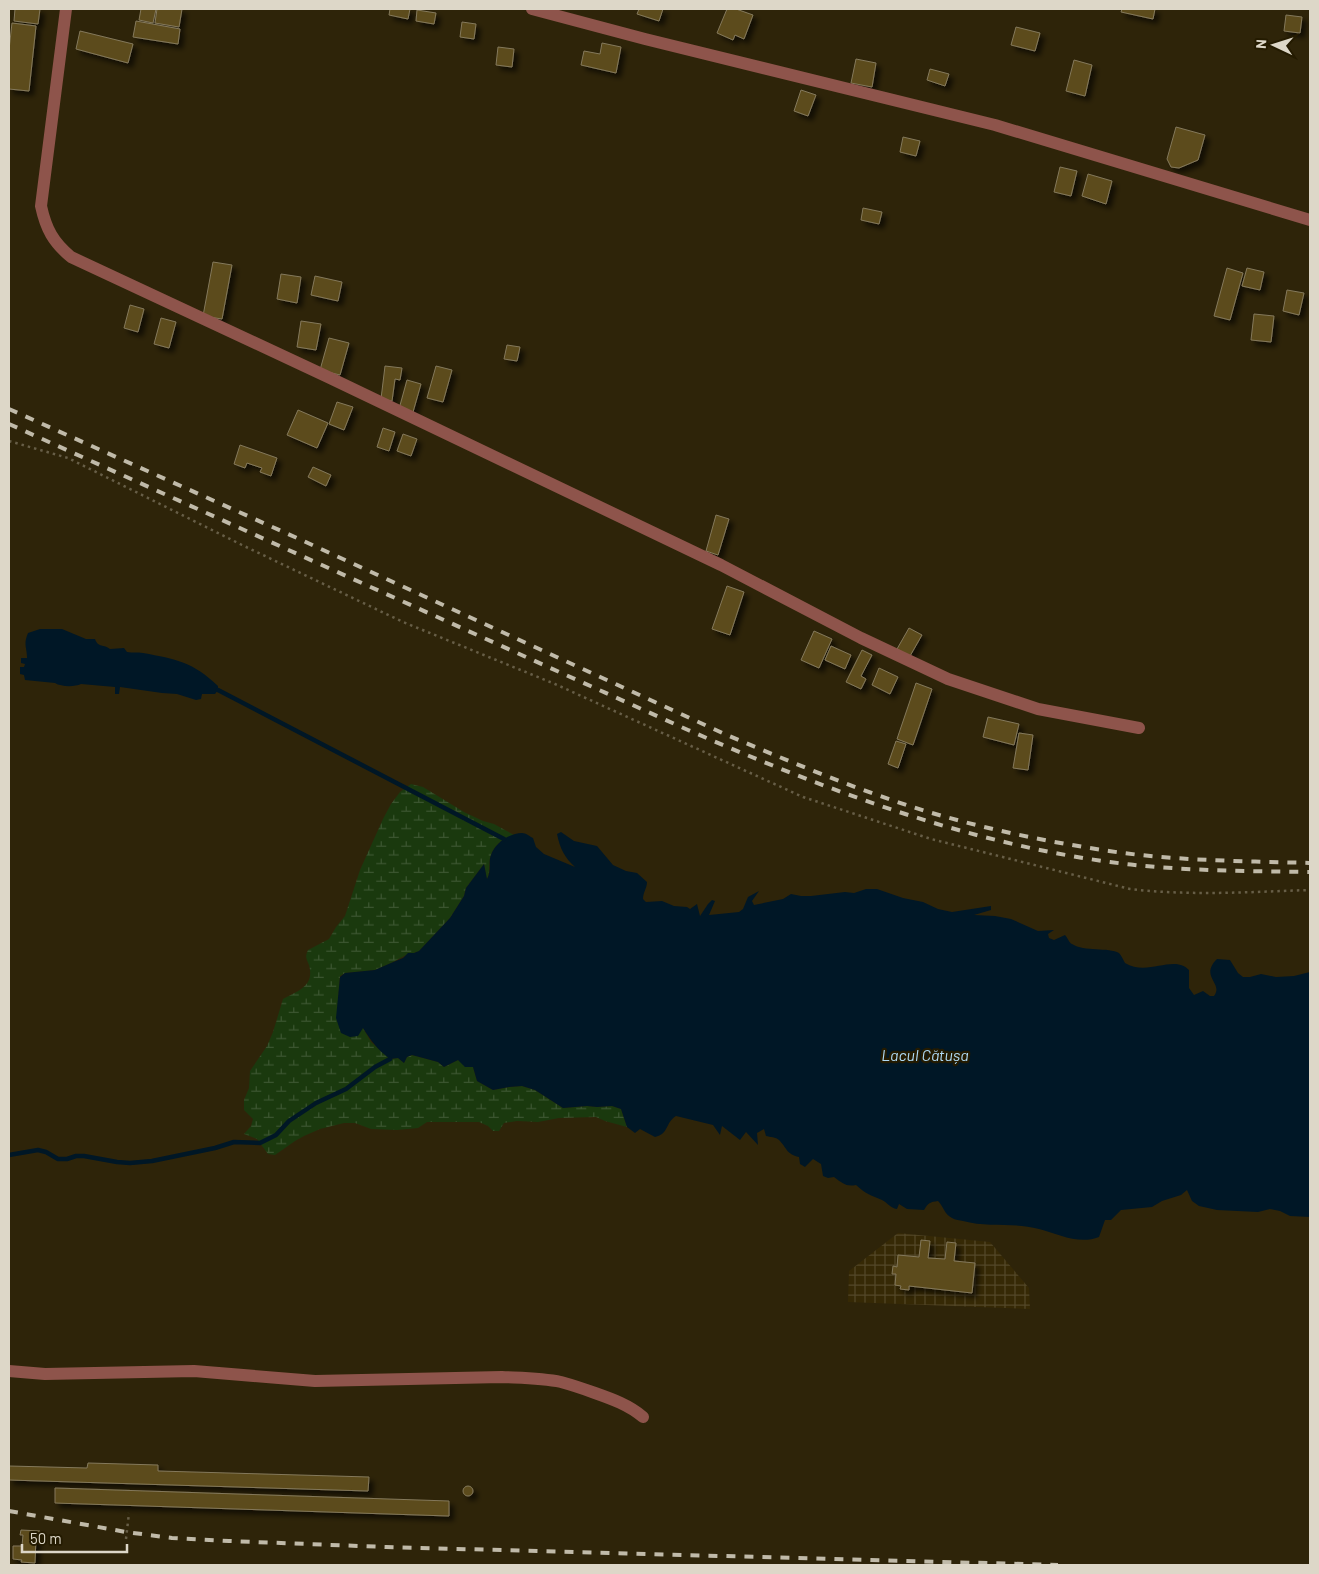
<svg xmlns="http://www.w3.org/2000/svg" width="1319" height="1574" viewBox="0 0 1319 1574" font-family="Barlow,sans-serif">
<style>
.industrial{fill:url(#industrial-grid)}
.wetland{fill:url(#wetland-marsh)}
.water{fill:#001726}
.lines{fill:none;stroke-linecap:round;stroke-linejoin:round}
.stream{stroke:#001726;stroke-width:4.5}
.building{fill:#5c4b1a;stroke:#84795c;filter:url(#shadow)}
.path{stroke:#675e47;stroke-width:2.5;stroke-dasharray:2.5 4;stroke-linecap:butt}
.minor{stroke:#8e544b;stroke-width:12}
.rail{stroke:#c0baa9;stroke-width:4;stroke-dasharray:9 9;stroke-linecap:butt}
.labels{text-anchor:middle;stroke-width:4.5;stroke-linejoin:round;paint-order:stroke}
.water-label{font-size:16px;font-style:italic;fill:#afdaf5;stroke:#241b01}
</style>
<defs>
<pattern id="industrial-grid" width="8" height="8" patternUnits="userSpaceOnUse" patternTransform="scale(1.25)"><rect width="8" height="8" fill="#362905"/><path d="M0 4h8M4 0v8" fill="none" stroke="#534728"/></pattern>
<pattern id="wetland-marsh" width="20" height="14" patternUnits="userSpaceOnUse" patternTransform="scale(1.25)"><rect width="20" height="14" fill="#1a390e"/><path d="M1 5h8M5 5V1M11 12h8M15 12V8" fill="none" stroke="#3b5530"/></pattern>
<filter id="shadow"><feDropShadow dx="4.5" dy="4.5" stdDeviation="2.5" flood-color="#0009"/></filter>
</defs>
<rect width="100%" height="100%" fill="#2e2409"/>
<!-- industrial -->
<path class="industrial" d="M898,1233L990,1242L1029,1288L1030,1309L848,1302L849,1271Z"/>
<!-- wetland -->
<path class="wetland" d="M411,784L423,787L464,812L483,821L494,824L514,835C505,837 494,845 491,855C488,863 491,869 487,880L484,864L466,888L464,896L450,918L419,951L414,953L408,954L391,963L375,970L345,973L340,976L338,1000L363,1028L371,1042L390,1059L398,1058L404,1063L407,1057L412,1055L438,1062L444,1067L458,1060L473,1067L477,1081L493,1090L509,1087L522,1086L535,1090L563,1108L587,1106L597,1107L612,1106L621,1109L627,1127L605,1121L596,1117L559,1118L538,1122L517,1121L504,1123L499,1131H493L488,1126L479,1122H427L418,1128L397,1130L371,1129L355,1123H344L320,1129L304,1136L295,1141L275,1155L268,1154L257,1139L244,1134L251,1126L253,1119L244,1110V1100L249,1088L250,1071L267,1046L273,1032L283,999C298,991 315,986 309,965C306,958 305,957 308,950L329,939L336,927L345,916L360,870L383,819L391,804L400,792Z"/>
<!-- water -->
<path class="water" d="M40,629H62L86,639H95C98,648 104,644 110,649L124,648L127,652C133,653 137,652 143,653C176,659 193,662 218,686V690L215,694H202L201,699L196,700L177,694L162,693L120,687L119,694H115V687L81,684C75,687 61,687 55,683L25,680L24,675L20,674V667H24L25,664L21,663V658H27C27,647 23,645 28,633Z
M561,832L574,841L597,846L613,865L626,871L637,873L647,882C647,888 643,892 643,899L646,902L662,901L674,906L687,907L690,909L697,904L700,916L708,904L712,900L715,901L709,915L739,912L743,909L748,897L759,891L752,901L754,905L783,899L791,894L801,896H811L845,892L854,893L866,889H877L903,898L923,902L938,909L952,912L991,906V910L974,915L995,916L1011,919L1038,931L1054,930L1048,934L1049,938L1054,940L1065,935C1068,938 1069,943 1072,944C1084,952 1109,947 1119,953C1122,956 1123,960 1125,963C1148,977 1173,954 1189,970V988L1194,995L1203,991L1210,996H1214C1224,983 1199,977 1217,959L1230,960L1238,973L1243,977H1250L1261,974L1276,977L1294,976L1310,972V1217L1290,1216L1280,1211L1270,1209L1258,1212L1217,1210L1199,1206L1192,1201L1187,1190L1181,1195L1162,1201L1152,1207L1121,1210L1111,1220H1105L1099,1237C1079,1245 1058,1234 1039,1229C1014,1222 988,1228 963,1221C960,1220 955,1220 952,1218C944,1214 944,1207 938,1201C930,1202 928,1203 924,1210L907,1209L899,1204L897,1209C890,1208 888,1203 882,1200C870,1195 866,1194 856,1185C846,1187 842,1183 834,1177L828,1178L823,1176L821,1164L813,1159L805,1167L800,1164L799,1157C786,1154 787,1148 779,1140C776,1137 770,1137 766,1136L764,1129L757,1133L758,1145L746,1132L740,1140L722,1126L720,1135L713,1125L676,1116C665,1123 669,1134 655,1137L640,1129L635,1133L627,1127L621,1109L612,1106L597,1107L587,1106L563,1108L535,1090L522,1086L509,1087L493,1090L477,1081L473,1067H465L458,1060L444,1067L438,1062L412,1055L407,1057L404,1063L398,1058L390,1059C378,1050 371,1041 363,1028L358,1036L350,1037L341,1033L336,1018L340,977L345,973L375,970L391,963L403,958L408,953H414L419,951L450,918L464,896L466,888L484,864L487,879C492,869 488,862 491,855C495,843 510,833 522,833C526,833 529,836 533,838L536,847L544,854L575,867C565,858 560,849 557,834Z"/>
<g class="lines">
<!-- stream -->
<path class="stream" d="M218,690L504,839
M9,1155L38,1150L46,1152L58,1159H67L76,1156H84L117,1162L130,1163L152,1161L215,1148L234,1142L260,1143L276,1135L289,1121L316,1103L346,1089L375,1067L390,1059"/>
</g>
<!-- building -->
<path class="building" d="M15,9H40L38,24L14,21Z
M141,9H156L153,23L139,20Z
M157,9H182L179,27L155,23Z
M390,9H410L408,19L389,15Z
M639,9H663L659,21L637,14Z
M727,9H736L753,15L744,39L735,35L733,40L717,33Z
M1122,9H1155L1153,19L1121,12Z
M417,10L436,13L434,24L416,21Z
M1286,15L1302,17L1300,33L1284,31Z
M136,21L180,29L178,44L133,37Z
M462,22L476,24L474,39L460,37Z
M12,23L36,26L29,91L9,89V50Z
M1016,27L1040,33L1035,51L1011,45Z
M80,31L133,44L128,63L76,49Z
M602,43L621,47L616,73L581,65L584,51L600,54Z
M498,47L514,49L512,67L496,65Z
M856,59L876,63L872,87L851,83Z
M1074,60L1092,65L1085,96L1066,91Z
M930,69L949,74L945,86L927,80Z
M801,90L816,95L808,116L794,111Z
M1176,127L1205,135L1198,160L1179,168L1171,167L1167,159Z
M903,137L920,141L916,156L900,152Z
M1060,167L1077,171L1071,196L1054,192Z
M1088,174L1112,181L1106,204L1082,196Z
M863,208L882,212L879,224L861,220Z
M213,262L232,265L222,319L203,316Z
M1227,268L1243,273L1230,320L1214,316Z
M1247,268L1264,272L1260,290L1242,286Z
M281,274L301,277L297,303L277,299Z
M315,276L342,282L338,301L311,295Z
M1287,290L1304,293L1299,315L1283,311Z
M130,305L144,309L138,332L124,328Z
M1254,314L1274,316L1271,342L1251,340Z
M161,318L176,322L169,348L154,344Z
M301,321L321,324L316,350L297,347Z
M329,338L349,343L340,375L320,370Z
M507,345L520,347L517,361L504,359Z
M385,366L402,368L400,380L395,379L392,401L381,399Z
M436,366L452,370L443,402L427,398Z
M407,380L421,384L413,412L399,409Z
M337,402L353,407L344,430L329,424Z
M298,410L328,423L317,448L287,435Z
M383,428L395,432L389,451L377,447Z
M403,434L417,439L411,456L397,451Z
M240,445L277,458L271,476L260,472L262,468L247,463L245,468L234,464Z
M313,467L331,475L326,486L308,477Z
M716,515L729,519L718,555L706,551Z
M727,586L744,592L730,635L712,629Z
M909,628L922,635L910,656L897,649Z
M814,631L832,639L819,668L801,660Z
M831,646L851,655L845,669L825,660Z
M862,650L872,655L861,676L866,679L861,689L846,682Z
M879,668L898,677L890,694L872,685Z
M916,683L932,689L913,745L897,739Z
M988,717L1019,724L1014,745L983,737Z
M1019,733L1033,735L1028,770L1013,768Z
M896,741L906,744L898,768L888,764Z
M921,1240L930,1241L928,1258L945,1259L947,1242L956,1243L954,1261L975,1263L972,1293L909,1286V1290L900,1289L901,1286L895,1285L896,1274H892L893,1266L897,1267L898,1255L919,1257Z
M88,1463L158,1465V1471L369,1477L368,1491L9,1480V1466L87,1468Z
M463 1491a5 5 0 1 1 10 0a5 5 0 1 1-10 0Z
M55,1488L449,1501V1516L55,1503Z
M21,1530L40,1531L39,1536H36L35,1563L21,1562L22,1560L13,1559V1546H22L23,1535H20Z"/>
<g class="lines">
<!-- path -->
<path class="path" d="M9,441L68,458L242,545L403,622L555,684L803,797L931,839L1130,889C1190,896 1250,892 1310,890
M126,1539L129,1513"/>
<!-- minor -->
<path class="minor" d="M66,9L41,206C46,229 53,242 71,257L328,377L721,565L861,638L948,679L1038,709L1139,728
M532,9L645,39L995,125L1310,220
M9,1371L45,1374L194,1371L315,1381L502,1377C522,1378 542,1378 561,1382C572,1385 584,1389 595,1393C612,1399 629,1405 643,1417"/>
<!-- rail -->
<path class="rail" d="M9,409L297,538L729,736C796,764 862,792 932,813C990,830 1049,842 1109,851C1176,861 1243,861 1310,863
M9,424L688,730C824,789 963,842 1110,862C1176,871 1243,871 1310,872
M9,1511L126,1532L172,1538L229,1541L386,1547L1058,1565"/>
</g>
<g class="labels">
<!-- water labels -->
<g class="water-label">
<text x="925" y="1061">Lacul Cătușa</text>
</g>
</g>
<!-- border -->
<rect width="1319" height="1574" fill="none" stroke="#ddd7c8" stroke-width="20"/>
<!-- north arrow -->
<g transform="translate(1274 45) rotate(274)" stroke="#241b01" stroke-width="4" paint-order="stroke">
<path d="M0-4L9 19L0 12L-9 19Z" fill="#ddd7c8"/>
<text y="-8" font-size="14" font-weight="bold" text-anchor="middle" fill="#ddd7c8">N</text>
</g>
<!-- scale -->
<path d="M22 1544v8h105v-8" fill="none" stroke="#ddd7c8" stroke-width="2.5"/>
<text x="30" y="1544" font-size="15" fill="#ddd7c8" stroke="#241b01" stroke-width="4" paint-order="stroke">50 m</text>
</svg>
